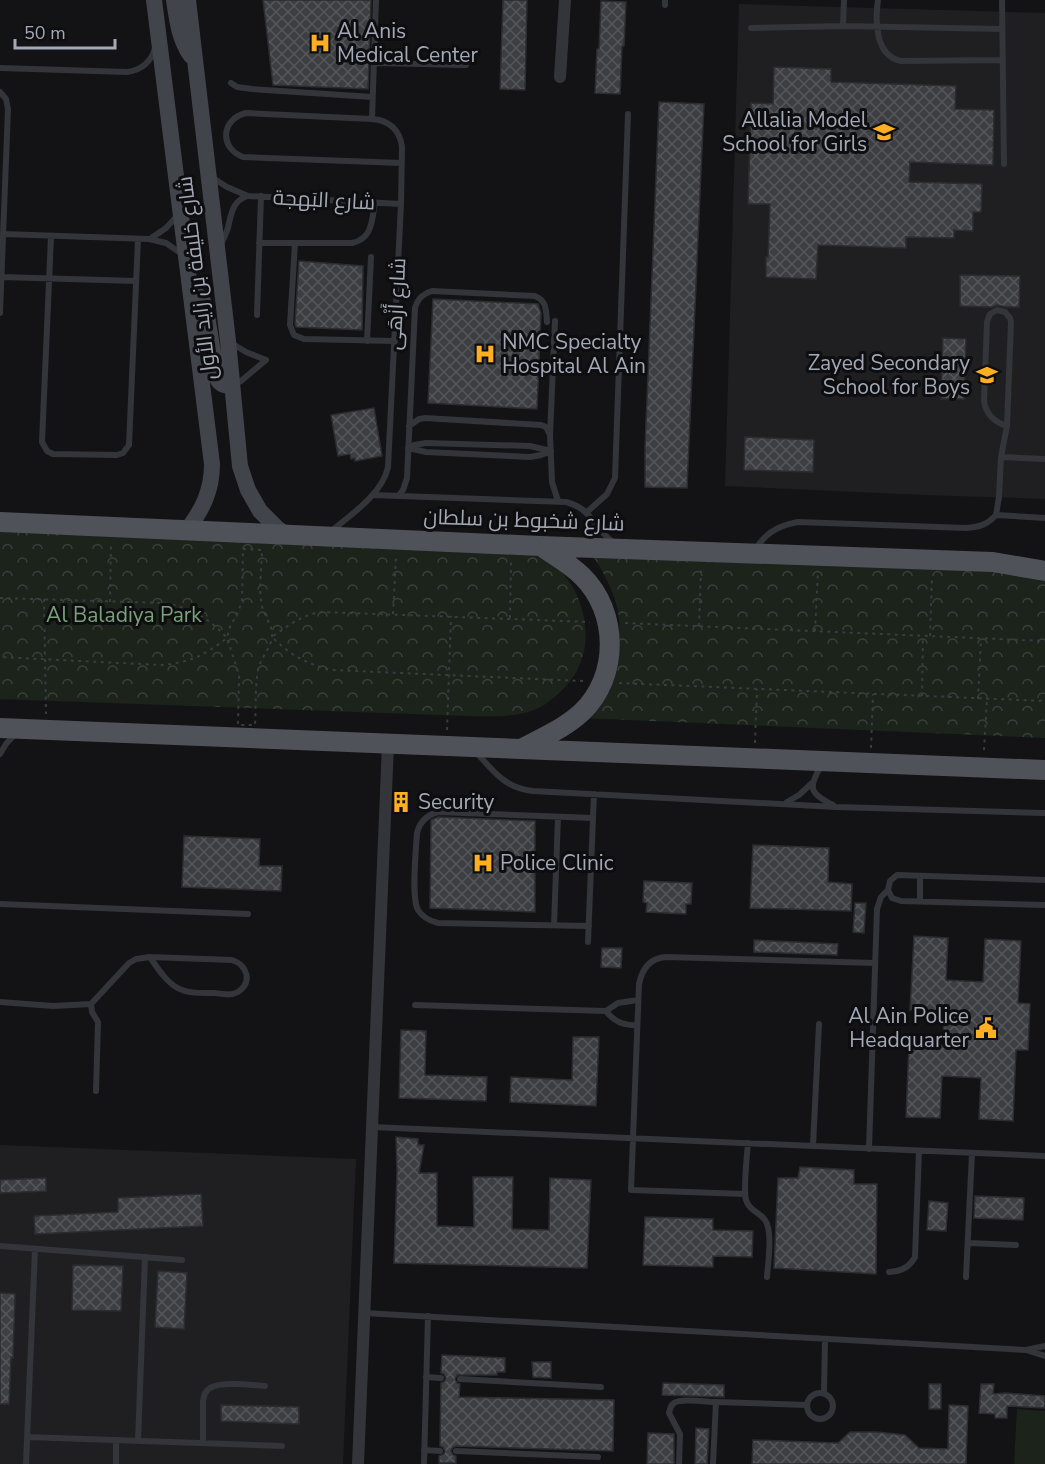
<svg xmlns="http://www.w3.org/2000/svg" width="1045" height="1464" viewBox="0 0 1045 1464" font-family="'Nunito Sans',Cairo,sans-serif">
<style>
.built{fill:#1f1f22}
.park{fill:url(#park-crowns)}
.pitch{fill:#1b231b}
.building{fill:url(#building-cross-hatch);stroke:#2d2d31;stroke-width:1.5}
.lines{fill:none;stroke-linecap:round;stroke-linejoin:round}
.path{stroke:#393c41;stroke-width:2;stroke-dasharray:3 4.5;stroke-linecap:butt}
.lane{stroke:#33353a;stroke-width:6}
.street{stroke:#33353a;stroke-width:12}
.secondary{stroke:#41444a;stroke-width:16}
.primary{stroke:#4f5259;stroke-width:20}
.labels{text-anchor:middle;stroke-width:6;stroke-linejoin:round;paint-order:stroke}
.poi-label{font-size:21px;fill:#a3a9b6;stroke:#0e0e10;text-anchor:start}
.street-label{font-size:21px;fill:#a3a9b6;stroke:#0e0e10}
.park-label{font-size:21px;fill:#79a27b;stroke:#0e0e10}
</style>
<defs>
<pattern id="park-crowns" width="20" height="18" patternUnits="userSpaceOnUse" patternTransform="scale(1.5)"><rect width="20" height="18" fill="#1b231b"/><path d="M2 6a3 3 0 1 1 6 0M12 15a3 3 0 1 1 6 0" fill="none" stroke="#39403a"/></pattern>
<pattern id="building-cross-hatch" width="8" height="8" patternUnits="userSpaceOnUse" patternTransform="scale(1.5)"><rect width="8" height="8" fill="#3c3e42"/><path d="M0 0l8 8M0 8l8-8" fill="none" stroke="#55575b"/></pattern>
</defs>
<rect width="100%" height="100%" fill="#131315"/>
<!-- built -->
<path class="built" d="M739,4L1045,13V499L925,495L725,486Z
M0,1145L356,1159L343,1464H0Z"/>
<!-- park -->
<path class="park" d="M0,524L527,553C532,555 539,556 544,558C579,578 595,628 580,664C574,680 558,696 544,705C521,719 492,716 467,716L0,699Z
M589,551L1045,572V738L582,718C590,699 598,681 606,662C610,654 615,645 618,637C625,610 605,572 589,551Z"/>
<!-- pitch -->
<path class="pitch" d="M1017,1409L1045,1411V1464H1014Z"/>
<!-- building -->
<path class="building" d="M263,0H371L368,89L273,85Z
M503,0H527L525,90L500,89Z
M601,1L626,2L624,46H622L620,94L595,93L597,49H599Z
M774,67L831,69V82L956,86L955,109L994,110L993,165L910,162L909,182L982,184L981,212H973V231L954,230V238L906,237V248L818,245L816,279L766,277V257H768L770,204H748L751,103L773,104Z
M659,102L704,104L687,488L645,487V448Z
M299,261L363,266L362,330L296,327L295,324Z
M960,275L1020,276L1019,307H1007L997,305L992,307L960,306Z
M433,299L538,304L541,313L537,409L428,403Z
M943,338L966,339L964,399H941Z
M374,408L382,456L355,461V458L351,459L350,454L338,456L331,415Z
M745,437L814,440L813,472L744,470Z
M438,817L535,821V912L430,908L431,820Z
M184,836L260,839L259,866H282L281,891L182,887Z
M753,845L829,848L828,882L852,884L851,911L750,908Z
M644,881L692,883L691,904H686V914L646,912L647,903L643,902Z
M855,903H866L864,933L853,932Z
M914,936L948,938L946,980L983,982L985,939L1021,941L1018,1003L1030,1004L1028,1050H1016L1013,1121L979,1119L981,1078L942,1076L940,1118L906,1117L909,1043L943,1045L944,1012L910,1010Z
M754,940L838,944L837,955L754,952Z
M602,948H622L621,968L601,967Z
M401,1030L426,1031L425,1075L487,1077L486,1101L399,1098Z
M573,1037H599L596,1106L510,1102L511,1077L572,1080Z
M396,1137L418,1139V1145H424L419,1173H437V1226L474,1227L473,1177H513L512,1229L549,1230L550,1178L591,1180L587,1268L394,1263L397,1172Z
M800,1167L854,1170V1184H877L876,1274L774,1268L778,1178H798Z
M46,1178V1191L0,1193V1180Z
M201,1194L203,1226L35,1234L34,1216L118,1212V1198Z
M975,1196L1024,1198L1023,1220L974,1218Z
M929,1201L948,1203L946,1231L927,1230Z
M645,1217L713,1219V1230L753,1231L752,1257L713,1256V1267L643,1265Z
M73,1265L123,1266L121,1311L72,1310Z
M158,1271L187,1273L184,1329L155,1327Z
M0,1293L15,1294L13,1358L11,1357L9,1404H0Z
M442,1355L505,1358V1372H497V1375H457L455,1379L457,1383L460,1384L459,1397L614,1400L613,1451L456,1446L452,1448L451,1451L453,1455L456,1456V1463H439V1456L444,1454L445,1451L443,1447L440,1446L441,1383L445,1381L446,1378L444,1374L441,1373Z
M532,1362H551V1378L533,1377Z
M663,1383L724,1385V1397L662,1395Z
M929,1384H941V1409H929Z
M981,1384H994L993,1394L1006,1393L1045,1396V1408L1007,1406V1418H995V1414L979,1413Z
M221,1405L299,1407V1424L221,1421Z
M949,1405L968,1406L966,1464H752L753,1440L838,1443L850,1432H877L905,1435L919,1448L948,1449Z
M696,1428L709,1429L707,1464H695Z
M648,1433L674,1434V1464H647Z"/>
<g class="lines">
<!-- path -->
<path class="path" d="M243,549L262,550C262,568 258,588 262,606C264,616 273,626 272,636C272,647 260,658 258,670C255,688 256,707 255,725H238L239,675L227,638L229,629L239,610L242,601Z
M0,598L163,603C190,607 209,618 227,638C205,655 189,663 161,665L0,657
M44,599L46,714
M110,602L111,544
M393,614L396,557
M510,618L511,561
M625,623L1045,641
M699,626L701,569
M815,631L818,571
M930,636L932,576
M583,681L332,670C307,664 291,656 272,637C289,625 303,614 323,612L590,622
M619,683L1045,701
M922,696L923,636
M978,699L981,639
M447,730L451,616
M755,743L757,689
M871,748L873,694
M984,750L987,699"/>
<!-- lane -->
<path class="lane" d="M878,0C875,21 875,56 901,61L1002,60
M1002,0L1004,164
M665,5V0
M843,26L844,0
M751,28L843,26L1002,29
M374,63L466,65
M0,68L127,72C142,70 151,62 155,48
M231,83L237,87L252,89L372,97
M0,92L6,99L8,109L0,313
M372,119L376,0
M213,178L227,187L248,196L401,204
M3,234L149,239L166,243L182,254
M51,236L42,442L47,451L53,454L117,455L123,453L129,445L138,239
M150,239L166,228L178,215
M222,242C225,236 228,230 229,223C232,210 234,201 247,196
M259,243H352C373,239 372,219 375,202
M295,243L290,325L294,335L304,339L395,341
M1,277L136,281
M257,315L261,196
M367,341L371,257
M231,343L246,352L266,360
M233,385L241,381L266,360
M409,426L419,419L425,418L541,425L546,427L550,435L552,482L558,501
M550,435L555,321
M408,448L426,452L530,457L541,455L551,451
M409,448L414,445L426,443L530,446L551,451
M1001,457L1045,459
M373,495L566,502C593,509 593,528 613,542
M399,495L403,490L407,478L415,308C418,298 423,294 432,291L535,296C547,301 546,311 547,322
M587,512L607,494L615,478L628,114
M996,515L999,497L1001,457L1007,426L1011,322L1010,318L1005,312L997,310L990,314L987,322L984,401C986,414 994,422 1007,426
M331,531C351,515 383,493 388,467L401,204L402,147C400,130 389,120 372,119L246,113C221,119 219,148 243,157L401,163
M755,551C764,533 779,525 798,522L966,528C979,527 987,525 996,515L1045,518
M476,752C494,772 505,788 533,791L836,807L1045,813
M0,754L6,744L16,733
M821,765C809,789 808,792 833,805
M787,802L799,795L812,783
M593,818L594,794
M1045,880L897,875L890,881L888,890L892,898L901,901L1045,905
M920,901V876
M0,904L248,914
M554,925L558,817
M588,942L593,818L438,812C427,815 420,821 417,833C416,850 411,897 418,910C423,918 430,921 438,923L589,926
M150,957L232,960C247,965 253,982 238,992C231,996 222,994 215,993C204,993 192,994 182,990C168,985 158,969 150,957Z
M0,1002L53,1006L91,1004L92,1012L98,1022L96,1091
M91,1004L129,963L136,959L150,957
M415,1005L606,1011L618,1003L638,1000
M606,1011C614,1022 624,1026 637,1025
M372,1127L1045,1156
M748,1143C747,1157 743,1189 746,1200C749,1211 760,1212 765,1220C773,1231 768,1263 767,1277
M813,1146L819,1024
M869,1149L877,909L881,897L888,890
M745,1194L631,1190L639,984C642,969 650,958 666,957L875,963
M968,1243L1016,1245
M0,1246L182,1260
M889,1272C901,1271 909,1268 915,1257L919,1151
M966,1277L972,1153
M364,1313L1026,1350L1045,1356
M1026,1350L1045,1346
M426,1377L441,1378
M460,1379L601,1387
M807 1406a13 13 0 1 1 26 0a13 13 0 1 1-26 0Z
M824,1394L825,1339
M716,1402L807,1405
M27,1437L282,1446
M138,1441L145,1257
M203,1443V1401C204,1395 205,1391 210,1388C220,1381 252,1385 265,1386
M424,1450L440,1451
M456,1451L598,1457
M26,1464L35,1249
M116,1464V1440
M424,1464L428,1316
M679,1464L680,1434L669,1413C670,1409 670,1406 674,1403C681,1398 707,1402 716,1402L713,1464"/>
<!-- street -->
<path class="street" d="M560,77L565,0
M358,1464L388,744"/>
<!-- secondary -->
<path class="secondary" d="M154,0L212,464C212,490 203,509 187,530
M174,0C177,20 179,39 191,56
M188,0L228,341L240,466L248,490L260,511L277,528L287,535
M190,289L202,299L206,309L217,378C220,385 225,386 232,385"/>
<!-- primary -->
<path class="primary" d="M0,522L540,546L993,562L1045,571
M0,728L1045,770
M523,748C543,737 565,728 582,712C619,677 619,612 582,576C570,564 555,556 541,546"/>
</g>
<!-- icons -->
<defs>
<symbol id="hospital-bare" viewBox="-9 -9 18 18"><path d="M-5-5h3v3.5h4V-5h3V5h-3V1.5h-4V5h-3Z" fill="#fdaf22" stroke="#0e0e10" stroke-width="2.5" paint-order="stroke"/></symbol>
<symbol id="school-bare" viewBox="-9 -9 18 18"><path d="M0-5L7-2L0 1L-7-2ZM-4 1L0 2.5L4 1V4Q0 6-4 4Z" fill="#fdaf22" stroke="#0e0e10" stroke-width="2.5" paint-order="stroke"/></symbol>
<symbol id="building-bare" viewBox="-9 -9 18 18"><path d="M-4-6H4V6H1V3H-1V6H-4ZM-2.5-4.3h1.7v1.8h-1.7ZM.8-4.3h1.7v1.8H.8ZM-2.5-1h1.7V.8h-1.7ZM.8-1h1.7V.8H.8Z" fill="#fdaf22" stroke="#0e0e10" stroke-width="2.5" paint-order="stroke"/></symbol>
<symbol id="civic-bare" viewBox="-9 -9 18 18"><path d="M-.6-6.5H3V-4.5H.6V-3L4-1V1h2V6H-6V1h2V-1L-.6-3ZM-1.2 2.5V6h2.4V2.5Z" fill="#fdaf22" stroke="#0e0e10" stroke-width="2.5" paint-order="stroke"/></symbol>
</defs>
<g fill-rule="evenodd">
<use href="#hospital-bare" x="305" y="28" width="30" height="30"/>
<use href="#school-bare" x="869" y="117" width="30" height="30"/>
<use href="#hospital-bare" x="470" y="339" width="30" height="30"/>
<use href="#school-bare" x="972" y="360" width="30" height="30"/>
<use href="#building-bare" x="386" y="787" width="30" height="30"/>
<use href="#hospital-bare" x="468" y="848" width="30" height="30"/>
<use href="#civic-bare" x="971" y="1013" width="30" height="30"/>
</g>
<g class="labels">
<!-- poi labels -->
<g class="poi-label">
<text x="337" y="38">Al Anis<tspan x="337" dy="24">Medical Center</tspan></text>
<text x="867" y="127" text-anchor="end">Allalia Model<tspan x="867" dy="24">School for Girls</tspan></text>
<text x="502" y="349">NMC Specialty<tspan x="502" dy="24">Hospital Al Ain</tspan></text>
<text x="970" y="370" text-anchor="end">Zayed Secondary<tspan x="970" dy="24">School for Boys</tspan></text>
<text x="418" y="809">Security</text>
<text x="500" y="870">Police Clinic</text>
<text x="969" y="1023" text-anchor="end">Al Ain Police<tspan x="969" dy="24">Headquarter</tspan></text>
</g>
<!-- street labels -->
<g class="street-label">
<text transform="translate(324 200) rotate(3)" y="7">شارع البَهجة</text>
<text transform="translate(197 278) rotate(-97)" y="7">شارع خليفة بن زايد الأول</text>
<text transform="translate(396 304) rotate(-87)" y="7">شارع أَزْهَى</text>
<text transform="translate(524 520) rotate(2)" y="7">شارع شخبوط بن سلطان</text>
</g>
<!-- park labels -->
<g class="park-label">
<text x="124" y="622">Al Baladiya Park</text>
</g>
</g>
<!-- scale -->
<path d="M15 39v9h100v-9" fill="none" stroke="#a3a9b6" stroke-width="3"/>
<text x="24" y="39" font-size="18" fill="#a3a9b6" stroke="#0e0e10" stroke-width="4.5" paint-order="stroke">50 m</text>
</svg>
